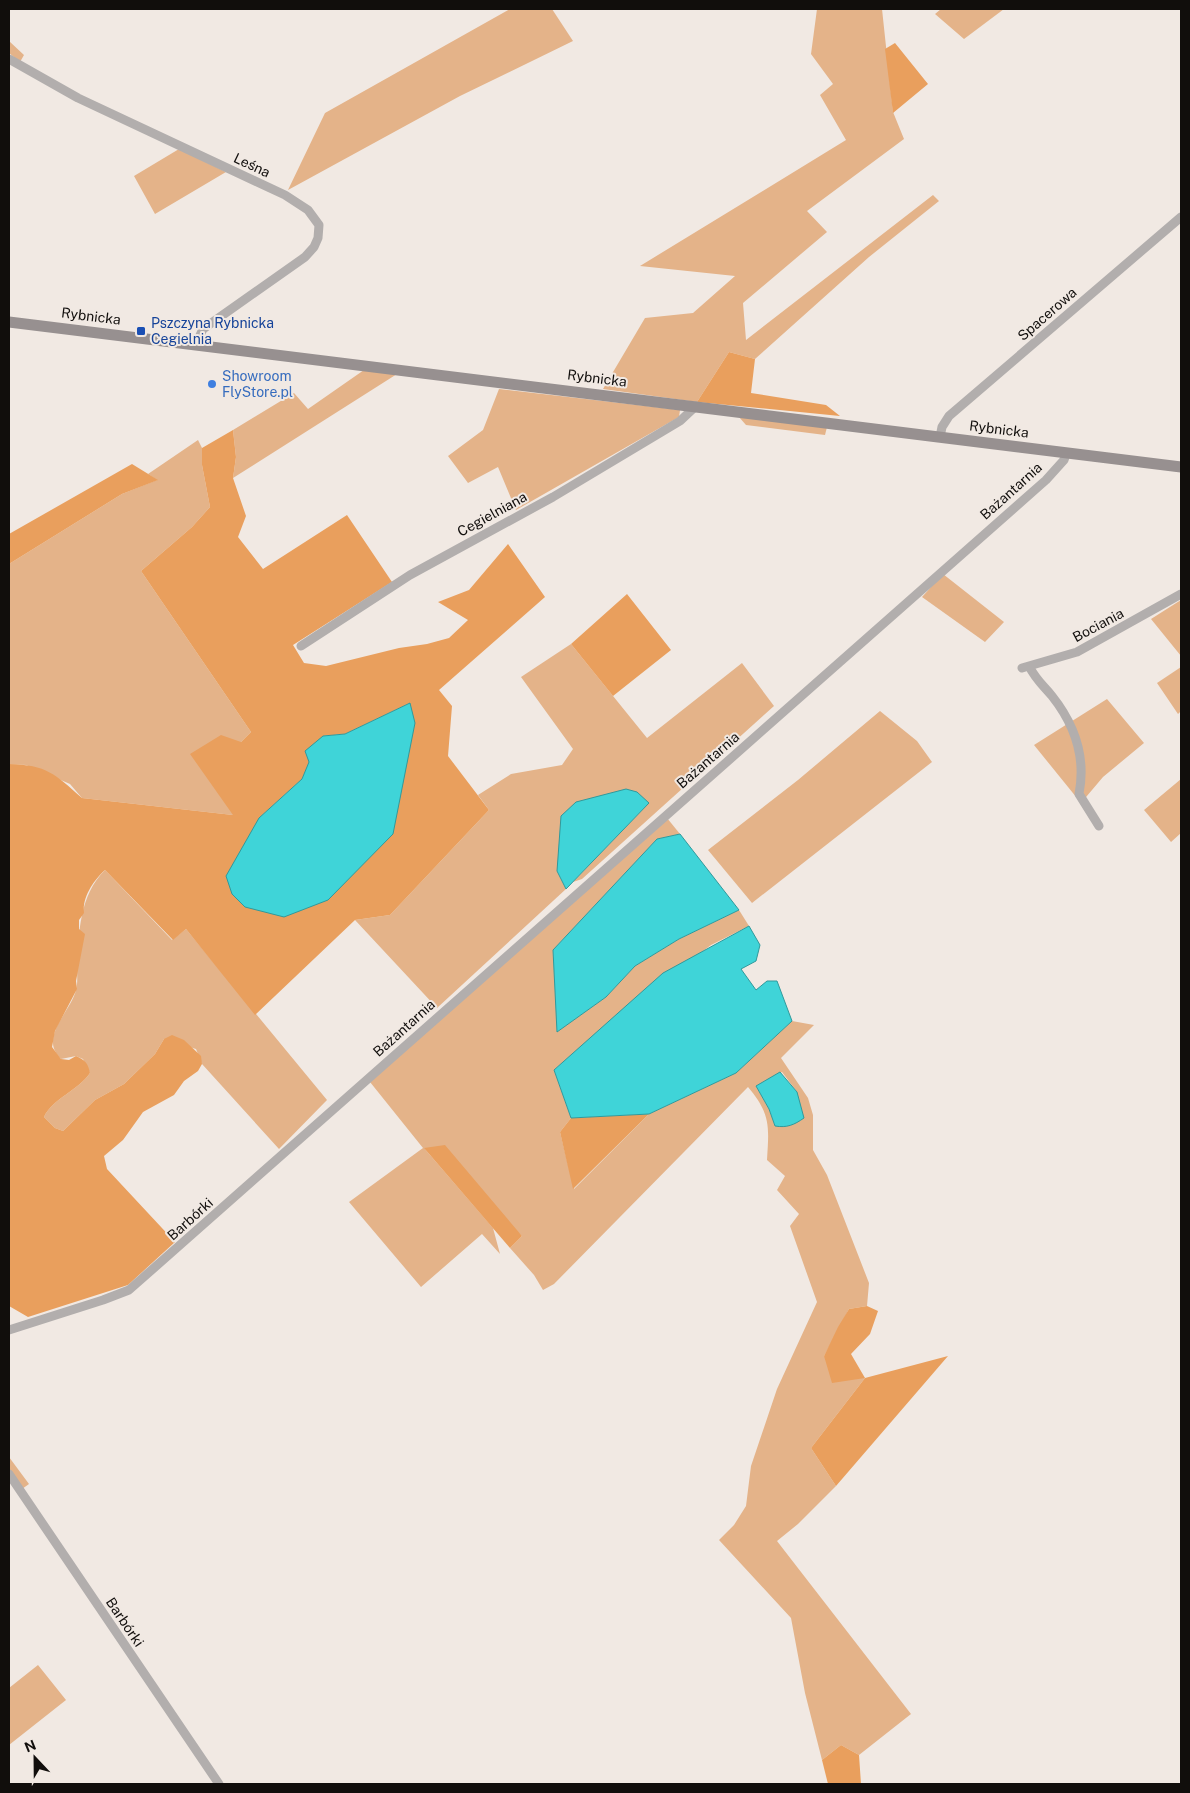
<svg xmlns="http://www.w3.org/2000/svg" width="1190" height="1793" viewBox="0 0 1190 1793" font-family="'Public Sans',sans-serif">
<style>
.green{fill:#e4b389;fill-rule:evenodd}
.forest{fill:#e99f5d;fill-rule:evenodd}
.water{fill:#3fd4d8;stroke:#31999b}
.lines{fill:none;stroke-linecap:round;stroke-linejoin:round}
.minor{stroke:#b2aead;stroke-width:9}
.secondary{stroke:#979090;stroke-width:11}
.transit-dot{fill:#1a4fb4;stroke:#f1e9e3;stroke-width:2}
.shop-dot{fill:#3f7fe0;stroke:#f1e9e3;stroke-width:2}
.labels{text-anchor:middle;stroke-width:4;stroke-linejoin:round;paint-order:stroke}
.street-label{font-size:14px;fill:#110e0c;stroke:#f1e9e3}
.transit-label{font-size:14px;fill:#164399;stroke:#f1e9e3;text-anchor:start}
.shop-label{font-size:14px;fill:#366cbe;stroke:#f1e9e3;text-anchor:start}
</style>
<rect width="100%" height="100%" fill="#f1e9e3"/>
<!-- green -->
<path class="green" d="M510,9H552L573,41L460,96L288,190L325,113Z
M817,9H882L893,112L904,139L807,211L827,232L743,303L746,340L933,195L939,201L869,257L755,359L729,352L697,402L603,389L645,318L693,313L735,276L640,266L846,140L820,95L833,84L811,54Z
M941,9H1004L964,39L935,14Z
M9,41L24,55L20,62L9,53Z
M179,149L226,172L155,214L134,176Z
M364,370L397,374L233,478L236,457L233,430L294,393L308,409Z
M499,389L680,410L679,417L516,510L498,467L468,483L448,456L483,430Z
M739,417L827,427L825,435L746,425Z
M198,440L202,448V465L210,507L192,527L141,571L251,732L241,742L233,815L82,798L70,784L26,765L9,764V564L122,494L157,480L148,474Z
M943,574L1004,622L985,642L922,597Z
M1181,600V656L1151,619Z
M571,644L647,738L742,663L774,706L582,879L573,882L649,803L557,871L566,889L437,1008L355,920L390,915L489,810L478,795L511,774L562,765L573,749L521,677Z
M1181,667V711L1178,714L1157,683Z
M1107,699L1144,743L1103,777L1081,803L1034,745Z
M880,711L917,741L932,762L752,903L708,850L798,780Z
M1181,779V833L1171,842L1144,810Z
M667,818L680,834L657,839L553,950L558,1031L606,997L635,966L679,939L739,910L749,926L711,945L599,1031L554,1070L571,1118L560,1132L574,1189L649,1114L736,1073L792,1021L814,1025L781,1058L808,1098L813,1115V1150L827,1175L869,1283L867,1306L849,1309L824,1356L865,1378L811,1448L836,1486L798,1524L777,1541L911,1714L859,1755L841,1745L822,1760L805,1693L791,1618L719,1540L734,1525L746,1506L751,1466L777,1389L817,1302L790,1226L799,1214L777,1190L785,1176L767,1160C769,1127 771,1114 748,1087L554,1284L543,1290L534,1275L510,1248L522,1236L424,1148L493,1228L500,1254L482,1234L421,1287L349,1202L423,1148L370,1082ZM782,1072L797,1092L775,1126L769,1109L756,1086Z
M105,870L172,940L186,929L327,1100L279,1149L202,1064L196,1049L164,1039L155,1054L124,1084L95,1100L63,1131L55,1128L44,1117C53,1098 78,1091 90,1073L83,1059L76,1056L61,1059C38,1037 71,1012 76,990C78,983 77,974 77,967C79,932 79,896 105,870Z
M9,1457L29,1484L22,1489L9,1469Z
M38,1665L66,1700L9,1745V1688Z"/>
<!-- forest -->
<path class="forest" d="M895,43L928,84L893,113L885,49Z
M729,352L755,359L751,393L826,405L840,416L697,402Z
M233,430L236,457L233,478L246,516L238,537L263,569L347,515L392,582L293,645L304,663L326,666L399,648L427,644L449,638L468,620L438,602L469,590L508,544L545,597L439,690L452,706L448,756L489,810L390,915L355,920L255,1015L186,929L173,940L105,870C94,880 82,897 84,913L79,920V929L85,934L76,981L77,989L55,1031L52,1047L61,1059L69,1060L76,1056C85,1060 88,1063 90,1073C78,1091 53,1098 44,1117L55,1128L63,1131L95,1100L124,1084L155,1054L164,1039L172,1035L184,1040L201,1056L202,1064L198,1071L184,1081L174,1095L143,1112L123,1140L104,1156L107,1169L175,1242L128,1285L28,1317L9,1306V764C47,765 55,774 82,798L233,815L190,754L221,735L241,742L251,732L141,571L192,527L210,507L202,465V448ZM410,703L259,818L302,779L323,736L345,734Z
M132,464L158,480L122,494L9,564V534Z
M627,594L671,650L613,696L571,644Z
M649,1114L573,1189L560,1132L571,1118Z
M445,1145L522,1236L510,1248L424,1148Z
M867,1306L878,1311L870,1334L851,1354L865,1378L948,1356L836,1486L811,1448L865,1378L832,1383L824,1356L838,1327L849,1309Z
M841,1745L859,1755L861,1784H828L822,1760Z"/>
<!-- water -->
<path class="water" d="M410,703L415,723L393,834L328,900L284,917L245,907L232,894L226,876L259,818L302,779L309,762L305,751L323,736L345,734Z
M626,789L637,792L649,803L566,889L557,871L561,816L576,802Z
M680,834L739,910L679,939L635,966L606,997L557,1032L553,950L657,839Z
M749,926L760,945L756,961L741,969L756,990L767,981H777L792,1021L736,1073L649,1114L571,1118L554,1070L663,973Z
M780,1072L797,1092L804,1118C794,1125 787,1128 775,1126L769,1109L756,1086Z"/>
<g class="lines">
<!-- minor -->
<path class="minor" d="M9,59L78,98L285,195L308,210L319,225L318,238L314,247L305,257L203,329L196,344
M940,437L942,427L949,416L1181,217
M301,646L410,575L553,497L680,421L696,406
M1029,666C1036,680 1043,685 1052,696C1075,725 1086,758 1079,794L1099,826
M1022,668L1077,652L1181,594
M9,1330L103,1300L129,1290L1046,480L1064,460L1066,454
M9,1474L219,1784"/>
<!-- secondary -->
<path class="secondary" d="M9,322L1181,467"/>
</g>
<!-- markers -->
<rect class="transit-dot" x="136" y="326" width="10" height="10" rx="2.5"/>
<circle class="shop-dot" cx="212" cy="384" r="5"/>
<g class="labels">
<!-- street labels -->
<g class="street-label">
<text transform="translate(252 165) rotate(25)" y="5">Leśna</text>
<text transform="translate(1047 314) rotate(-41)" y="5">Spacerowa</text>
<text transform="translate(91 316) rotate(7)" y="5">Rybnicka</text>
<text transform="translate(597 378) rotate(7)" y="5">Rybnicka</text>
<text transform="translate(999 429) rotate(7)" y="5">Rybnicka</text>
<text transform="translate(1011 491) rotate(-42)" y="5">Bażantarnia</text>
<text transform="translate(492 514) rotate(-29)" y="5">Cegielniana</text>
<text transform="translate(1098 625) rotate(-28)" y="5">Bociania</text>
<text transform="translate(708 760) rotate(-41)" y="5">Bażantarnia</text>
<text transform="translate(404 1028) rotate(-42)" y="5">Bażantarnia</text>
<text transform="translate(190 1219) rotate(-42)" y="5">Barbórki</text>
<text transform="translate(125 1622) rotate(56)" y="5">Barbórki</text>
</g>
<!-- transit labels -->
<g class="transit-label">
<text x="151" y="328">Pszczyna Rybnicka<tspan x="151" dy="16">Cegielnia</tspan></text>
</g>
<!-- shop labels -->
<g class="shop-label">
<text x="222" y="381">Showroom<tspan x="222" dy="16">FlyStore.pl</tspan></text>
</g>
</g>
<!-- border -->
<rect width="1190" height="1793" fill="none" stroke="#110e0c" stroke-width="20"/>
<!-- north arrow -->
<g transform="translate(35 1758) rotate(338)" stroke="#f1e9e3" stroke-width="4" paint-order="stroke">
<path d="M0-4L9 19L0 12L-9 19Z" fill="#110e0c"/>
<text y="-8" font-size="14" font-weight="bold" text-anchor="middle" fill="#110e0c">N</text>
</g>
</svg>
